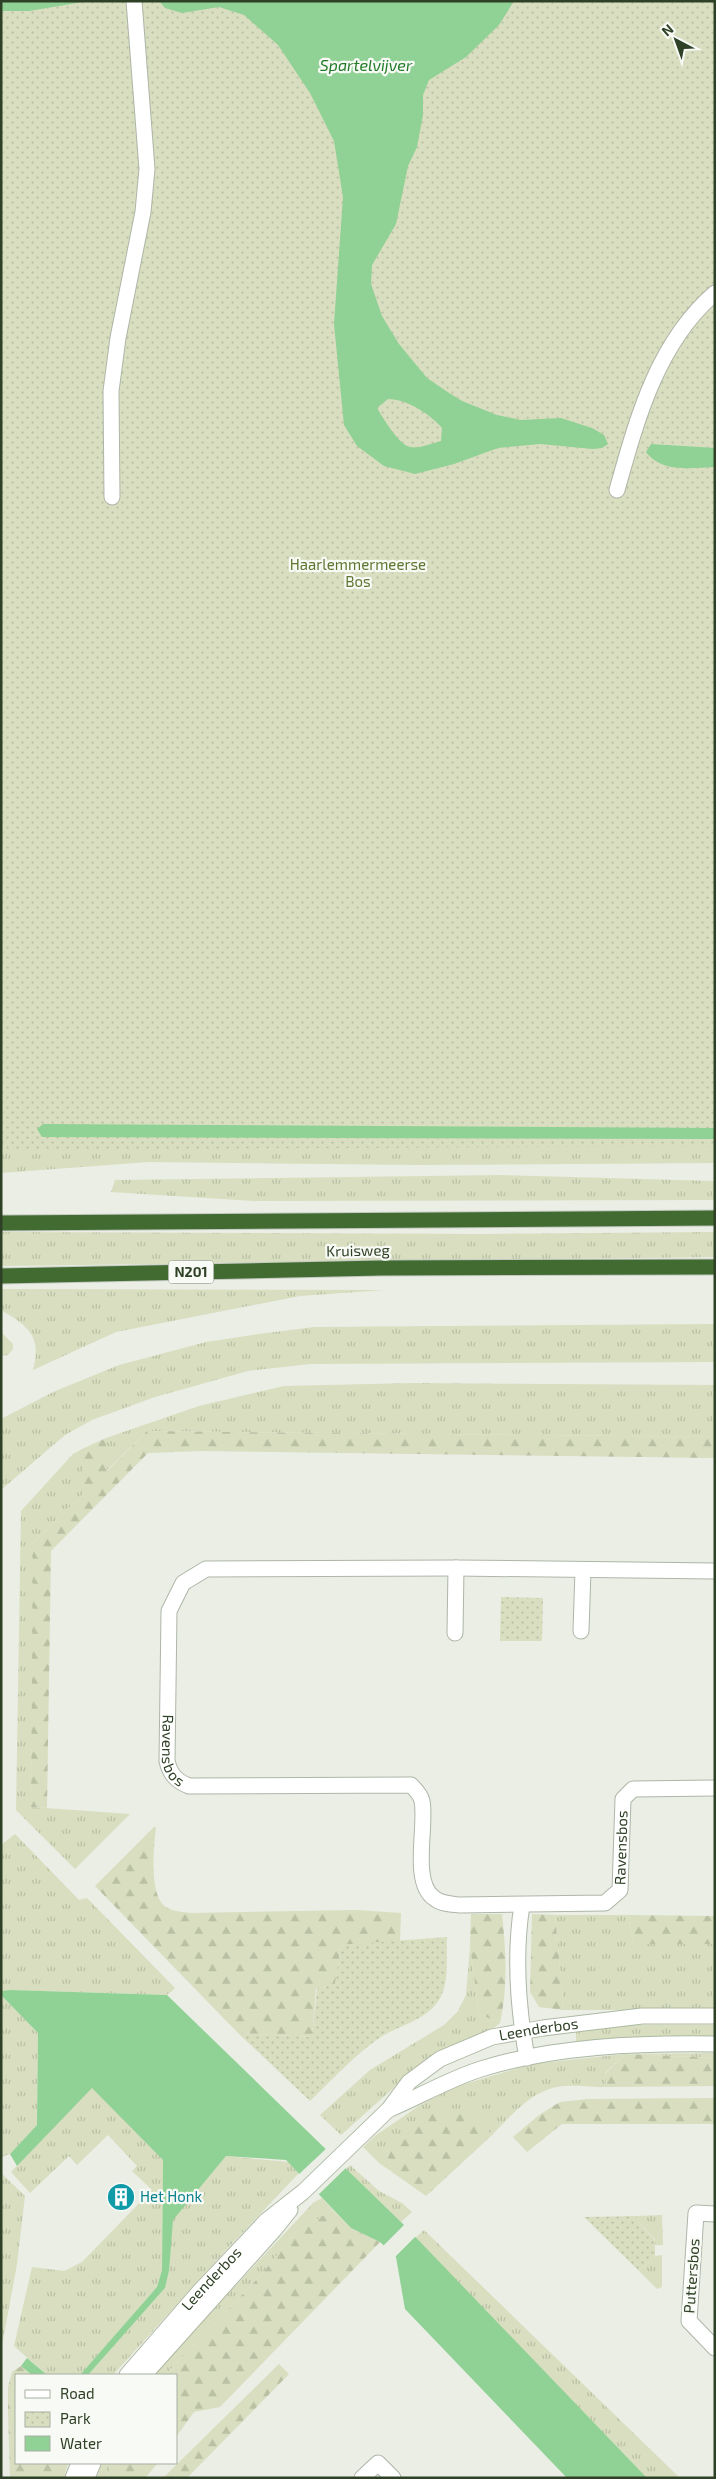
<svg xmlns="http://www.w3.org/2000/svg" width="716" height="2479" viewBox="0 0 716 2479" font-family="'Exo 2',sans-serif">
<style>
.grass{fill:url(#grass-tufts)}
.forest{fill:url(#forest-firs)}
.park{fill:url(#park-dots)}
.water{fill:#90d195;fill-rule:evenodd}
.pier{fill:#eaeee5}
.lines{fill:none;stroke-linecap:round;stroke-linejoin:round}
.street-casing{stroke:#aeb6a8;stroke-width:17}
.secondary-casing{stroke:#adb9a4;stroke-width:17}
.highway-casing{stroke:#c4cac2;stroke-width:17}
.street{stroke:#fff;stroke-width:15}
.secondary{stroke:#fff;stroke-width:15}
.highway{stroke:#416b31;stroke-width:15}
.labels{text-anchor:middle;stroke-width:4.5;stroke-linejoin:round;paint-order:stroke}
.shield{fill:#f8faf6;stroke:#6b7864;stroke-width:1}
.shield-label{font-size:14px;font-weight:bold;fill:#2e4025}
.park-label{font-size:15px;fill:#607630;stroke:#f8faf6}
.street-label{font-size:15px;fill:#2e4025;stroke:#f8faf6}
.culture-label{font-size:15px;fill:#0d838f;stroke:#f8faf6;text-anchor:start}
.water-label{font-size:16px;font-style:italic;fill:#207b28;stroke:#f8faf6}
</style>
<defs>
<pattern id="grass-tufts" width="24" height="20" patternUnits="userSpaceOnUse" patternTransform="scale(1.25)"><rect width="24" height="20" fill="#d8debf"/><path d="M3 7l-1-3M5 7V3M7 7l1-3M15 17l-1-3M17 17v-4M19 17l1-3" fill="none" stroke="#bac0a4"/></pattern>
<pattern id="forest-firs" width="22" height="20" patternUnits="userSpaceOnUse" patternTransform="scale(1.25)"><rect width="22" height="20" fill="#d8debf"/><path d="M5 1l3.5 6h-7zM16 11l3.5 6h-7z" fill="#bac0a4"/></pattern>
<pattern id="park-dots" width="8" height="8" patternUnits="userSpaceOnUse" patternTransform="scale(1.25)"><rect width="8" height="8" fill="#d8debf"/><path d="M2 2h.1M6 6h.1" fill="none" stroke="#bac0a4" stroke-width="1.8" stroke-linecap="round"/></pattern>
</defs>
<rect width="100%" height="100%" fill="#eaeee5"/>
<!-- grass -->
<path class="grass" d="M715,1107V1163L418,1165L149,1162L1,1173V1153L6,1147Z
M501,1175L715,1181V1200L254,1201L111,1192L115,1180Z
M1,1232L483,1234L715,1232V1257L1,1266Z
M1,1289L385,1290L300,1296L116,1332L33,1370C42,1336 29,1327 1,1310Z
M715,1324V1362L311,1364L248,1371L155,1397L92,1420L65,1435L1,1490V1419L53,1392L119,1365L206,1342L259,1334L314,1327Z
M1,1332L13,1344V1349L8,1355L1,1356Z
M413,1383L715,1385V1437L147,1431L106,1471V1438L199,1406L284,1386Z
M82,1449V1495L35,1541L31,1807L130,1814L75,1869L16,1810L21,1511L73,1454Z
M15,1834L79,1900L87,1898L175,1988L167,1995L10,1990L1,1992V1845Z
M555,1915H628L634,1944H715V2010H564Z
M470,1946L479,2014L500,2023L478,2041L397,2085L341,2135L320,2115L370,2070L444,2025L458,2011L466,1995Z
M1,1995L38,2033L37,2125L10,2154L1,2157Z
M615,2025H715V2038L629,2037L576,2044V2030Z
M715,2053V2058L625,2054L605,2073L607,2087C591,2087 572,2084 556,2087C529,2093 510,2117 491,2136L482,2118L385,2146L392,2172L379,2163L363,2147L376,2135L419,2106L455,2087L532,2064L625,2054Z
M92,2087L163,2159L162,2270L157,2287L80,2375H47L14,2346L32,2267L64,2271L82,2262L152,2190L132,2171L137,2166L108,2135L77,2165L69,2156L30,2193L11,2172Z
M226,2156L288,2162L299,2173L228,2248L113,2375H88L165,2288L169,2271L172,2220Z
M350,2165L379,2191L402,2203L412,2212L401,2222L346,2169Z
M1,2173L25,2196L17,2264L1,2351Z
M322,2198L333,2210L295,2233L261,2275L165,2375H152L314,2202Z
M662,2215L663,2245H655V2239L637,2221V2216Z
M424,2230L680,2478H647L415,2238Z
M662,2255V2287L657,2289L639,2271L655,2256Z
M102,2463H112L107,2478H97Z"/>
<!-- forest -->
<path class="forest" d="M147,1431L715,1437V1458L201,1451L148,1453L51,1551L47,1808L31,1807L33,1551L35,1541L82,1495V1449L106,1438L107,1471Z
M154,1827H156C154,1845 148,1895 166,1907C174,1912 183,1912 192,1913L356,1910L401,1913L400,1941L341,1945L335,1985L316,1988L312,2037L238,2033L95,1886Z
M471,1914H502C506,1950 508,1988 500,2023L479,2014L470,1946Z
M532,1914L555,1915L564,2010L539,2007L530,1992Z
M628,1915L715,1916V1944H634Z
M625,2054L715,2058V2086L607,2087L605,2074Z
M715,2098V2124H562L527,2152L513,2137L539,2115L560,2102L587,2099Z
M455,2109L482,2118L491,2136L426,2196L392,2172L385,2146L424,2114Z
M333,2210L351,2228L380,2242L220,2407L194,2412L176,2437V2375H165L261,2275L295,2233Z
M279,2364L289,2374L187,2478H163Z
M21,2366L32,2375H16V2463H68L64,2478H10L8,2413V2387L12,2372Z
M112,2463H158L145,2478H107Z"/>
<!-- park -->
<path class="park" d="M1,1H715V1146L1,1150Z
M501,1597L543,1598L542,1641H500Z
M447,1937C446,1954 449,1978 442,1994C433,2017 404,2024 384,2035C357,2052 333,2079 310,2101L238,2033L312,2037L317,1988L335,1984L341,1945Z
M637,2216V2221L655,2240V2256L639,2271L584,2217Z"/>
<!-- water -->
<path class="water" d="M1,1H89L29,11H1Z
M159,1H514L499,25L466,57L429,80L423,95V115L417,147L408,166L396,224L372,265L371,284L382,316L399,344L427,378L446,391L462,401L497,415L521,420L561,418L592,428L604,435L608,444L602,448L593,449L540,444L498,448L454,464L415,474L384,466L357,446L344,425L334,324L343,197L334,141L310,93L278,45L244,15L219,7L182,13L165,8ZM388,399C407,399 430,414 442,428L441,441C433,443 419,449 410,447C399,445 383,418 377,408Z
M651,444L715,448V467C691,468 662,473 646,452Z
M43,1124L715,1128V1139L42,1137L37,1129Z
M10,1990L167,1995L401,2222L647,2478H567L405,2309L396,2257L380,2242L351,2228L286,2160L226,2156L173,2220L169,2271L165,2288L88,2375H80L157,2287L162,2270L163,2160L92,2088L17,2166L10,2154L37,2125L38,2033L1,1995L2,1991Z
M27,2358L47,2375H32L21,2366Z"/>
<!-- pier -->
<path class="pier" d="M329,2146L347,2167L317,2196L298,2175Z
M406,2223L416,2236L394,2258L382,2247Z"/>
<g class="lines">
<defs>
<g id="street">
<path d="M617,490C637,419 657,343 715,293"/>
<path d="M112,497L111,391L118,338L143,212L147,169L134,1"/>
<path id="s1" d="M715,1571L456,1568L206,1569L183,1583L169,1611L167,1761C170,1774 176,1781 189,1786L411,1785C415,1789 421,1795 422,1801C427,1826 411,1882 434,1898C441,1904 451,1904 460,1905L605,1903L620,1890L623,1799L633,1789L715,1788"/>
<path d="M581,1631L583,1570"/>
<path d="M455,1633L456,1568"/>
<path d="M522,1905C514,1955 518,2008 527,2058"/>
<path d="M715,2214L696,2213L689,2321L715,2348"/>
<path d="M362,2478L378,2463L393,2478"/>
</g>
<g id="secondary">
<path d="M390,2109C421,2096 449,2079 481,2069C555,2046 637,2043 715,2044"/>
<path id="s2" d="M127,2375L199,2292L266,2221L303,2192L389,2109L409,2082L440,2059L492,2037L543,2028L642,2016H715"/>
<path d="M144,2375L274,2230L290,2210"/>
<path d="M73,2478L79,2463"/>
<path d="M87,2478L93,2463"/>
</g>
<path id="highway" d="M1,1223L715,1218
M1,1276L381,1268L715,1267"/>
</defs>
<!-- street casing -->
<use href="#street" class="street-casing"/>
<!-- secondary casing -->
<use href="#secondary" class="secondary-casing"/>
<!-- highway casing -->
<use href="#highway" class="highway-casing"/>
<!-- street -->
<use href="#street" class="street"/>
<!-- secondary -->
<use href="#secondary" class="secondary"/>
<!-- highway -->
<use href="#highway" class="highway"/>
</g>
<!-- icons -->
<defs>
<symbol id="building-disc" viewBox="-11 -11 22 22"><circle r="9.5" fill="#0f9aa8" stroke="#f8faf6"/><path d="M-4-6H4V6H1V3H-1V6H-4ZM-2.5-4.3h1.7v1.8h-1.7ZM.8-4.3h1.7v1.8H.8ZM-2.5-1h1.7V.8h-1.7ZM.8-1h1.7V.8H.8Z" fill="#fff"/></symbol>
</defs>
<g fill-rule="evenodd">
<use href="#building-disc" x="105" y="2181" width="32" height="32"/>
</g>
<g class="labels">
<!-- shield labels -->
<rect class="shield" x="168.5" y="1260.5" width="45" height="23" rx="4"/>
<g class="shield-label">
<text x="191" y="1277">N201</text>
</g>
<!-- park labels -->
<g class="park-label">
<text x="358" y="570">Haarlemmermeerse<tspan x="358" dy="17">Bos</tspan></text>
</g>
<!-- street labels -->
<g class="street-label">
<text transform="translate(358 1251) rotate(-1)" y="5">Kruisweg</text>
<text dy="5" stroke="none"><textPath href="#s1" startOffset="708">Ravensbos</textPath></text>
<text dy="5" stroke="none"><textPath href="#s1" startOffset="1329">Ravensbos</textPath></text>
<text dy="5" stroke="none"><textPath href="#s2" startOffset="550">Leenderbos</textPath></text>
<text transform="translate(692 2276) rotate(-86)" y="5">Puttersbos</text>
<text dy="5" stroke="none"><textPath href="#s2" startOffset="128">Leenderbos</textPath></text>
</g>
<!-- culture labels -->
<g class="culture-label">
<text x="140" y="2202">Het Honk</text>
</g>
<!-- water labels -->
<g class="water-label">
<text x="366" y="71">Spartelvijver</text>
</g>
</g>
<!-- border -->
<rect width="716" height="2479" fill="none" stroke="#2e4025" stroke-width="5"/>
<!-- legend -->
<rect x="15" y="2374" width="162" height="90" fill="#f8faf6" stroke="#a7b0a2"/>
<rect x="25" y="2390" width="25" height="8" fill="#ffffff" stroke="#a7b0a2"/>
<text x="60" y="2399" font-size="15" fill="#2e4025">Road</text>
<rect x="25" y="2412" width="25" height="15" fill="url(#park-dots)" stroke="#a7b0a2"/>
<text x="60" y="2424" font-size="15" fill="#2e4025">Park</text>
<rect x="25" y="2436" width="25" height="15" fill="#90d195" stroke="#a7b0a2"/>
<text x="60" y="2449" font-size="15" fill="#2e4025">Water</text>
<!-- north arrow -->
<g transform="translate(676 40) rotate(319)" stroke="#f8faf6" stroke-width="4" paint-order="stroke">
<path d="M0-4L9 19L0 12L-9 19Z" fill="#2e4025"/>
<text y="-8" font-size="14" font-weight="bold" text-anchor="middle" fill="#2e4025">N</text>
</g>
</svg>
